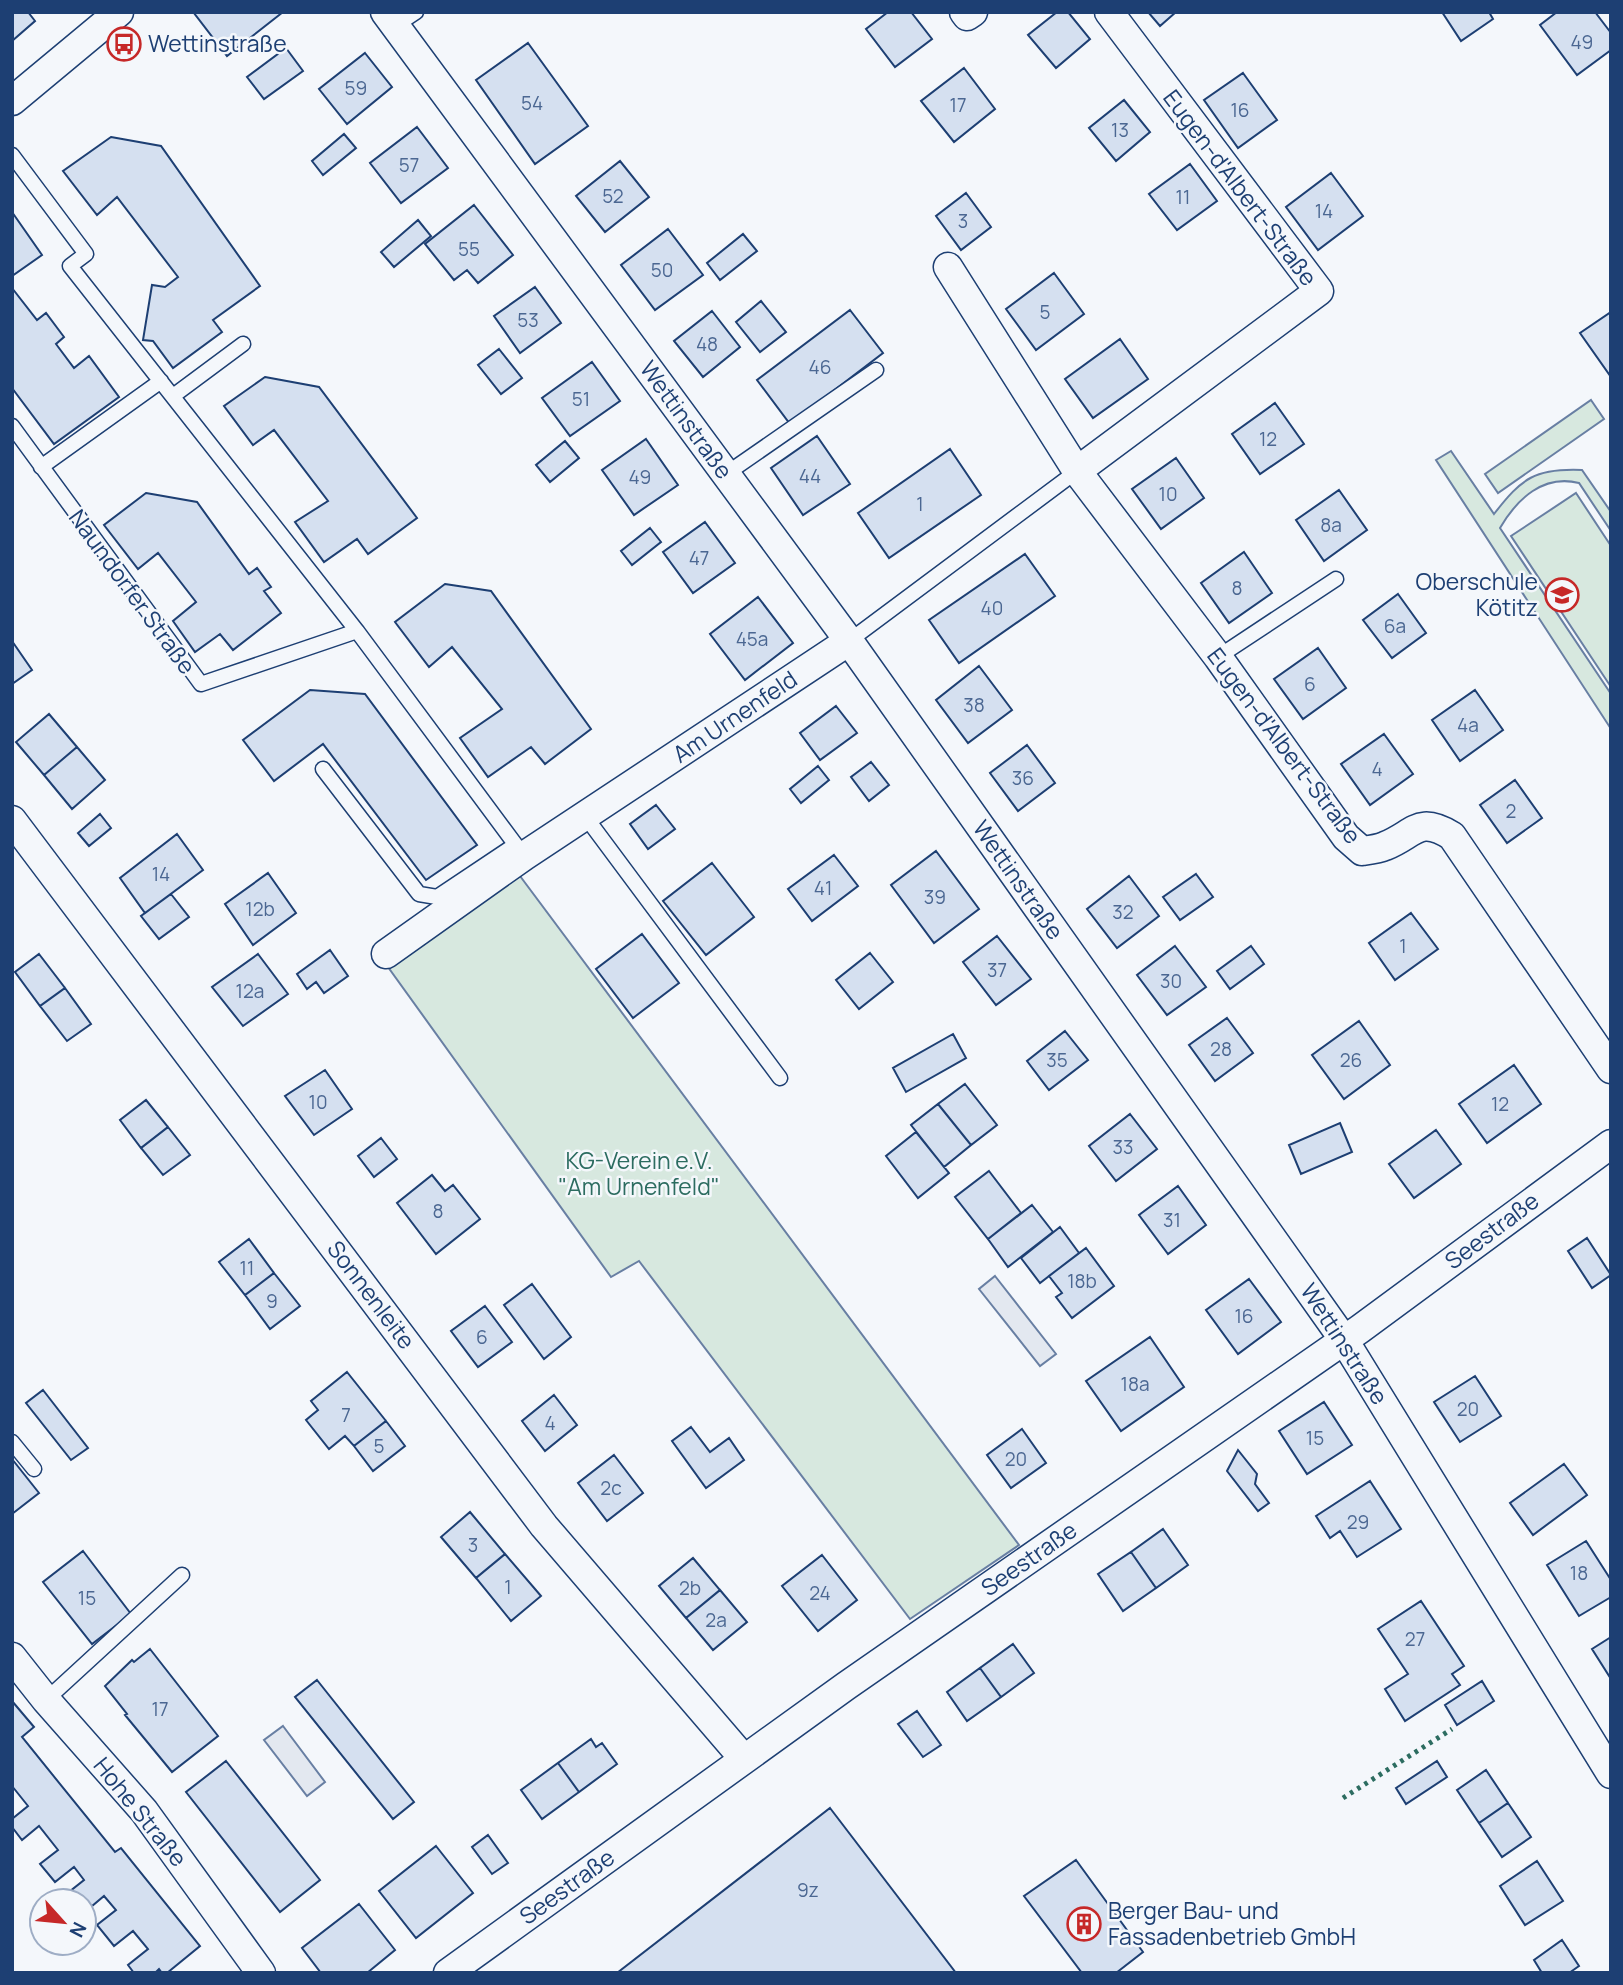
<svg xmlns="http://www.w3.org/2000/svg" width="1623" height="1985" viewBox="0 0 1623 1985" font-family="Manrope,sans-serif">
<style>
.green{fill:#d7e8df;stroke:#687fa3;stroke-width:2}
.parking{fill:#e3e8f0;stroke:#687fa3;stroke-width:2}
.building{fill:#d5e0f0;stroke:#1d3f73;stroke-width:2}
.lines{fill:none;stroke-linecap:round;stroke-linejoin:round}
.lane-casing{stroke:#1d3f73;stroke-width:17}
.street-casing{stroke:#1d3f73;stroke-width:31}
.lane{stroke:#f4f7fb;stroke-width:14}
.street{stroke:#f4f7fb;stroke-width:28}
.hedge{stroke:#2c6c60;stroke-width:5;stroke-dasharray:3.5 5;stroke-linecap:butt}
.labels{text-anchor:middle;stroke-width:5;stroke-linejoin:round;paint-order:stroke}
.number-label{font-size:19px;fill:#4b6792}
.poi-label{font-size:23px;fill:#1d3f73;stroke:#f4f7fb;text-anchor:start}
.street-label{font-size:23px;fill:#1d3f73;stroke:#f4f7fb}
.park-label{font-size:23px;fill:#2c6c60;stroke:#f4f7fb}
</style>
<rect width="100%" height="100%" fill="#f4f7fb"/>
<!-- green -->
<path class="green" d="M1591,400L1604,419L1498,493L1485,474Z
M1451,451L1494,514C1522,478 1535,468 1582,470L1611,512V531L1579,483C1543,474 1517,499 1500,528L1611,694V729L1436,460Z
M1576,493L1611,546V687L1511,536Z
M520,876L1019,1545L910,1619L639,1261L611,1277L388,967Z"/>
<!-- parking -->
<path class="parking" d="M995,1276L1056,1354L1040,1366L979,1289Z
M283,1726L325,1782L307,1796L264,1740Z"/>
<!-- building -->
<path class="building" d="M12,12H28L35,21L12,41Z
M195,12H283L227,56L194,13Z
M888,12H911L932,39L895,67L866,29Z
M1057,12H1068L1090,39L1056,68L1028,35Z
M1148,12H1176L1160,26Z
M1442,12H1489L1493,19L1461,41Z
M1557,12H1595L1611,33V50L1577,75L1540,25Z
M528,43L588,126L535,164L476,80Z
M286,48L303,71L264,99L247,77Z
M365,53L392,87L347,124L319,89Z
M964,68L995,109L954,142L921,101Z
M1243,73L1277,120L1238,148L1204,100Z
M1124,100L1150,132L1116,161L1089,128Z
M417,127L448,168L401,203L370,163Z
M344,134L356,148L323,175L312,161Z
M111,137L161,146L260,286L213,320L222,332L173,368L153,341L143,340L152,285L165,287L178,277L117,197L97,215L63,171Z
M620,161L649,197L605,232L576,196Z
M1190,164L1217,201L1177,230L1149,194Z
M1331,173L1363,216L1318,250L1286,207Z
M966,193L991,227L961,250L936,216Z
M474,205L513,255L478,283L467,270L454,280L425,244Z
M12,212L42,255L12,276Z
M418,220L431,236L394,267L381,252Z
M668,229L703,275L655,310L621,265Z
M743,234L757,251L720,280L707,263Z
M1054,273L1084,314L1036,350L1006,309Z
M535,287L561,323L520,353L494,316Z
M12,288L37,320L46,313L64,337L56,344L74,368L89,356L119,397L54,444L12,388Z
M761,301L786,332L760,352L736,322Z
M850,310L883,353L790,424L757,380Z
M712,311L740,347L703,377L674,341Z
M1611,312V377L1580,333Z
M1120,339L1148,379L1093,418L1065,379Z
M499,349L522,378L501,394L478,365Z
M592,362L620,401L570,436L542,398Z
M265,377L319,387L417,518L368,554L357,539L324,562L295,522L328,501L274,430L253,445L224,406Z
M1275,403L1304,444L1260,474L1232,434Z
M817,436L850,484L803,515L771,468Z
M646,439L678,485L634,515L602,470Z
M565,441L579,458L550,482L536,465Z
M950,449L981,495L889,558L858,513Z
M1176,458L1204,498L1161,529L1132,489Z
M1339,490L1367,530L1324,561L1296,520Z
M146,493L197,502L249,574L257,568L271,587L264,591L281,613L233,650L220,634L195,652L173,621L196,602L158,553L138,569L104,525Z
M705,522L735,563L693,593L663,552Z
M650,528L661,542L632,565L621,551Z
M1244,552L1272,593L1229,623L1201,583Z
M1025,554L1055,596L959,663L929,620Z
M445,584L491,591L591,729L545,764L531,747L488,777L460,738L502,709L452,647L429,667L395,622Z
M1398,594L1426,633L1392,658L1363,620Z
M758,597L793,643L745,680L710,634Z
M12,641L32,670L12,684Z
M1318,648L1346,688L1303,719L1274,679Z
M979,666L1012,710L968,743L936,700Z
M310,690L365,694L477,845L426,880L323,744L274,781L243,740Z
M1475,690L1503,730L1460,761L1432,720Z
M836,706L857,733L820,760L800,733Z
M49,714L77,747L44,775L16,742Z
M1384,734L1413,774L1370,805L1341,764Z
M1027,745L1055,783L1018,811L990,773Z
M77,747L105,780L72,809L44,775Z
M871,762L889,785L869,801L851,777Z
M818,766L829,780L801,803L790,789Z
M1515,780L1542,818L1507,843L1480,805Z
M656,805L675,829L648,849L630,824Z
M100,814L111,828L89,846L78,833Z
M177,834L203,870L145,913L120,878Z
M936,851L979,909L934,943L891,885Z
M834,855L858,886L812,921L788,889Z
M712,863L754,917L706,955L663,901Z
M268,873L296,913L253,945L225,904Z
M1196,874L1213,897L1180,920L1163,897Z
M1129,876L1159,916L1117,948L1087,909Z
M171,894L189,917L159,939L141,916Z
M1411,913L1438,949L1395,980L1369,943Z
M642,934L679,983L633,1018L596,969Z
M997,936L1031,979L996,1005L963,962Z
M1175,946L1206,987L1167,1015L1137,975Z
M1251,946L1264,964L1230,989L1217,971Z
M330,950L348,976L324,993L316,982L307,989L297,974Z
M870,953L893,982L859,1009L836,980Z
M39,954L65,988L40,1006L15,972Z
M258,954L288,994L243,1026L212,987Z
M65,988L91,1024L67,1041L40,1006Z
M1227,1018L1253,1053L1215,1081L1189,1045Z
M1359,1021L1390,1065L1344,1099L1312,1055Z
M1065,1031L1088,1060L1049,1090L1027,1061Z
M953,1034L966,1058L906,1092L893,1068Z
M1514,1065L1541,1104L1487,1143L1459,1104Z
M325,1070L352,1109L314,1135L285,1096Z
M965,1084L997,1125L971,1145L938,1104Z
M146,1100L168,1127L141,1148L120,1120Z
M938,1104L971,1145L944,1167L911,1125Z
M1130,1114L1157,1149L1116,1181L1089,1146Z
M1340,1123L1352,1152L1301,1174L1289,1145Z
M168,1127L190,1155L163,1175L141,1148Z
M1436,1130L1461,1164L1414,1198L1389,1164Z
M916,1132L949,1173L918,1198L886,1156Z
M381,1138L397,1159L374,1177L358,1156Z
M989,1171L1021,1213L988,1239L955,1197Z
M432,1175L445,1191L453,1185L480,1219L436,1254L397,1203Z
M1178,1186L1206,1225L1168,1254L1139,1215Z
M1032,1205L1053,1232L1008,1267L988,1239Z
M1060,1227L1079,1253L1040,1283L1021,1258Z
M1587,1238L1611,1275L1592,1288L1568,1251Z
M249,1239L274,1273L245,1295L219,1262Z
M1086,1248L1114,1286L1072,1318L1056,1297L1062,1293L1049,1276Z
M274,1273L300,1306L270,1329L245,1295Z
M1249,1279L1281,1322L1238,1354L1206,1310Z
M532,1284L571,1337L544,1359L504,1305Z
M485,1306L512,1342L478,1367L451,1331Z
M1150,1337L1184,1387L1121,1431L1086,1381Z
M347,1372L386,1421L354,1446L345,1436L329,1449L306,1420L318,1410L311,1401Z
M1475,1376L1501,1416L1460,1442L1434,1402Z
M43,1390L88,1448L71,1460L26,1403Z
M554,1395L577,1425L545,1451L522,1421Z
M1324,1402L1352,1445L1307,1474L1279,1431Z
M386,1421L405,1446L373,1471L354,1446Z
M691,1427L710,1452L729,1438L744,1460L706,1488L672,1441Z
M1022,1429L1046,1463L1011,1488L987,1455Z
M1238,1450L1257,1474L1255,1484L1269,1503L1258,1511L1227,1471Z
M614,1455L643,1493L607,1521L578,1483Z
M12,1459L39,1493L12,1514Z
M1564,1464L1587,1495L1533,1535L1510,1503Z
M1370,1481L1401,1529L1357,1557L1340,1531L1330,1538L1316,1516Z
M470,1512L505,1554L476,1578L441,1537Z
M1163,1529L1188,1565L1156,1588L1131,1552Z
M1586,1541L1611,1580V1597L1579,1616L1547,1565Z
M83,1551L131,1614L92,1644L43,1582Z
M1131,1552L1156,1588L1123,1611L1098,1574Z
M505,1554L541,1596L511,1621L476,1578Z
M822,1555L857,1600L818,1631L782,1586Z
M693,1558L720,1590L686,1618L659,1586Z
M720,1590L747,1622L713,1650L686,1618Z
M1421,1601L1464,1666L1452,1674L1460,1685L1405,1721L1385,1689L1408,1674L1378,1629Z
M1611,1637V1679L1592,1649Z
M1013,1644L1034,1673L1001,1697L980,1668Z
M150,1649L218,1736L172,1772L125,1715L127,1714L105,1686L132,1660L134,1662Z
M980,1668L1001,1697L967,1721L947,1692Z
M317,1680L414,1802L393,1819L295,1697Z
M1482,1681L1494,1701L1457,1725L1445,1705Z
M12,1701L34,1727L22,1737L115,1852L121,1848L200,1946L167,1973H162L159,1969L155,1973H134L128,1965L148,1949L133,1931L114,1946L97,1925L116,1910L104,1896L85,1912L84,1901H76L69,1892L84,1880L74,1867L55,1882L40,1864L58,1850L39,1826L22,1840L12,1827V1819L28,1806L12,1786Z
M917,1711L941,1745L923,1757L898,1724Z
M591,1739L596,1747L602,1743L617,1764L579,1792L558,1763Z
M226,1761L320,1880L280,1912L186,1792Z
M1437,1761L1447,1777L1406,1804L1396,1788Z
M558,1763L579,1792L542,1819L521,1790Z
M1486,1770L1508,1803L1479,1823L1457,1790Z
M1508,1803L1531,1837L1502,1857L1479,1823Z
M830,1808L956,1973H617Z
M488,1835L508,1863L492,1874L472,1847Z
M436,1846L473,1893L416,1938L379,1891Z
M1076,1860L1143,1952L1116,1973H1082L1024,1896Z
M1537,1861L1563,1901L1525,1925L1500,1886Z
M359,1904L395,1950L367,1973H321L302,1948Z
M1562,1940L1579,1966L1569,1973H1542L1534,1960Z"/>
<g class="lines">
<defs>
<path id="lane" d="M395,26L416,12
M12,155L86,254L70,266L357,631L524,856
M173,396L243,344
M12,426L201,684L357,631
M41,467L161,381
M726,474L876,370
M849,641L1077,471
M1218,657L1336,579
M323,769L419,894L437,897L515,845
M585,816L780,1078
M12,1442L34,1469
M46,1700L182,1575"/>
<path id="street" d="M385,12L849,641L1344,1340L1611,1774
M964,12L967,16L973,12
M12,101L119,12
M948,267L1077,471L1218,657L1346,837L1362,851C1369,850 1378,849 1385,846C1415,834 1418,815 1452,836L1611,1069
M1077,471L1319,291L1109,12
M12,820L544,1526L744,1759
M386,954L524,856L849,641
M12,1657L46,1700L144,1811L261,1973
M448,1973L846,1686L1360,1329L1611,1144"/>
</defs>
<!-- lane casing -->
<use href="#lane" class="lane-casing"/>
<!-- street casing -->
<use href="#street" class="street-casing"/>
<!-- lane -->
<use href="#lane" class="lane"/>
<!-- street -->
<use href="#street" class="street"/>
<!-- hedge -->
<path class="hedge" d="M1343,1798L1452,1729"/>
</g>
<!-- icons -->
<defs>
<symbol id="bus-ring" viewBox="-11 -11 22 22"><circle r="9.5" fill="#f4f7fb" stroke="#c62828" stroke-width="1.5"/><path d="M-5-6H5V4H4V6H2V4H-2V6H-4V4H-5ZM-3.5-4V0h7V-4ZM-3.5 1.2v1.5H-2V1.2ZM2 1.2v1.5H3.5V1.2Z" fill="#c62828"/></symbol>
<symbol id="school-ring" viewBox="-11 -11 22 22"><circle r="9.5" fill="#f4f7fb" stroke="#c62828" stroke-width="1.5"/><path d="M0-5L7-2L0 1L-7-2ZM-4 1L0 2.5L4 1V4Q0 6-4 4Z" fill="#c62828"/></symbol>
<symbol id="building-ring" viewBox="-11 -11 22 22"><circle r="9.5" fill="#f4f7fb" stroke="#c62828" stroke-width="1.5"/><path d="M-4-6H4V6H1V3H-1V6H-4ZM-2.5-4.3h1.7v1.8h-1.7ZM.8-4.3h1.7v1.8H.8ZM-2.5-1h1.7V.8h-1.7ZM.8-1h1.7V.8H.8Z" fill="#c62828"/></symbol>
</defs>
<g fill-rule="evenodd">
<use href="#bus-ring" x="105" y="25" width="38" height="38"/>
<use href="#school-ring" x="1543" y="576" width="38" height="38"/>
<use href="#building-ring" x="1065" y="1905" width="38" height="38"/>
</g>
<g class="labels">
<!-- number labels -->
<g class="number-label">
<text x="1582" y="49">49</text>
<text x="356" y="95">59</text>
<text x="532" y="110">54</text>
<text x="958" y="112">17</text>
<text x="1240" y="117">16</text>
<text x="1120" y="137">13</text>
<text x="409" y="172">57</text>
<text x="613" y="203">52</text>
<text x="1183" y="204">11</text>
<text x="1324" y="218">14</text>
<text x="963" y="228">3</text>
<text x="469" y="256">55</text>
<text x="662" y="277">50</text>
<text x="1045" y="319">5</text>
<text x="528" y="327">53</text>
<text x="707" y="351">48</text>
<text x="820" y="374">46</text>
<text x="581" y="406">51</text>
<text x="1268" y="446">12</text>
<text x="810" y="483">44</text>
<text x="640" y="484">49</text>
<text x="1168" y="501">10</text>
<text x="920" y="511">1</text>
<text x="1331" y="532">8a</text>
<text x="699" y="565">47</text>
<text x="1237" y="595">8</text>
<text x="992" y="615">40</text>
<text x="1395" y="633">6a</text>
<text x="752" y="646">45a</text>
<text x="1310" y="691">6</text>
<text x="974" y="712">38</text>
<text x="1468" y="732">4a</text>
<text x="1377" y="776">4</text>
<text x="1023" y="785">36</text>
<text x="1511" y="818">2</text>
<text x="161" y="881">14</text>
<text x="823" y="895">41</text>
<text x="935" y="904">39</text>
<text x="260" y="916">12b</text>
<text x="1123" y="919">32</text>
<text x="1403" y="953">1</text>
<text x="997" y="977">37</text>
<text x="1171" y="988">30</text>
<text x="250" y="998">12a</text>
<text x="1221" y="1056">28</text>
<text x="1057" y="1067">35</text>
<text x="1351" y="1067">26</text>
<text x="318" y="1109">10</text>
<text x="1500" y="1111">12</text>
<text x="1123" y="1154">33</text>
<text x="438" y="1218">8</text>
<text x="1172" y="1227">31</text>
<text x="247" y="1275">11</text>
<text x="1082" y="1288">18b</text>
<text x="272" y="1308">9</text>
<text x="1244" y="1323">16</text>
<text x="482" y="1344">6</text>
<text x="1135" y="1391">18a</text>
<text x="1468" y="1416">20</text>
<text x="346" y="1422">7</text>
<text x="550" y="1430">4</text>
<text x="1315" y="1445">15</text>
<text x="379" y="1453">5</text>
<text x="1016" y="1466">20</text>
<text x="611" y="1495">2c</text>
<text x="1358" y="1529">29</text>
<text x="473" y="1552">3</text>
<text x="1579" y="1580">18</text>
<text x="508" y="1594">1</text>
<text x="690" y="1595">2b</text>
<text x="820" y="1600">24</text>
<text x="87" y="1605">15</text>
<text x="716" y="1627">2a</text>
<text x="1415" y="1646">27</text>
<text x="160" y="1716">17</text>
<text x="808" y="1897">9z</text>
</g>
<!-- poi labels -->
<g class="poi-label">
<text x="148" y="52">Wettinstraße</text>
<text x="1538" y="590" text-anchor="end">Oberschule<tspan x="1538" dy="26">Kötitz</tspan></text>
<text x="1108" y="1919">Berger Bau- und<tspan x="1108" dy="26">Fassadenbetrieb GmbH</tspan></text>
</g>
<!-- street labels -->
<g class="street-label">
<text transform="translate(1240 188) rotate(53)" y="8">Eugen-d'Albert-Straße</text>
<text transform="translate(686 420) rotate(54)" y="8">Wettinstraße</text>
<text transform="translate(132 592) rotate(54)" y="8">Naundorfer Straße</text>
<text transform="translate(735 717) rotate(-34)" y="8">Am Urnenfeld</text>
<text transform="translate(1284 746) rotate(53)" y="8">Eugen-d'Albert-Straße</text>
<text transform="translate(1018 880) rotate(55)" y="8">Wettinstraße</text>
<text transform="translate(1492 1231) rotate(-37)" y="8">Seestraße</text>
<text transform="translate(371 1295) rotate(53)" y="8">Sonnenleite</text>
<text transform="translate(1344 1344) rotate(57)" y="8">Wettinstraße</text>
<text transform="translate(1029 1559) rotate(-35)" y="8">Seestraße</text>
<text transform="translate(140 1812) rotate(51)" y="8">Hohe Straße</text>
<text transform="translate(567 1887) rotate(-36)" y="8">Seestraße</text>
</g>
<!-- park labels -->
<g class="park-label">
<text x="639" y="1169">KG-Verein e.V.<tspan x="639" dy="26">"Am Urnenfeld"</tspan></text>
</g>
</g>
<!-- border -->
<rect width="1623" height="1985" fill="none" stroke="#1d3f73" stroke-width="28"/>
<!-- north arrow -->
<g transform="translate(63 1922) rotate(117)"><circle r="33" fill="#f4f7fb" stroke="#9eadc5" stroke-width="2"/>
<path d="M0-5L12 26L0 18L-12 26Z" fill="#c62828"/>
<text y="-10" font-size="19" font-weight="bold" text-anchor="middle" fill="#1d3f73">N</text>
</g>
</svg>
